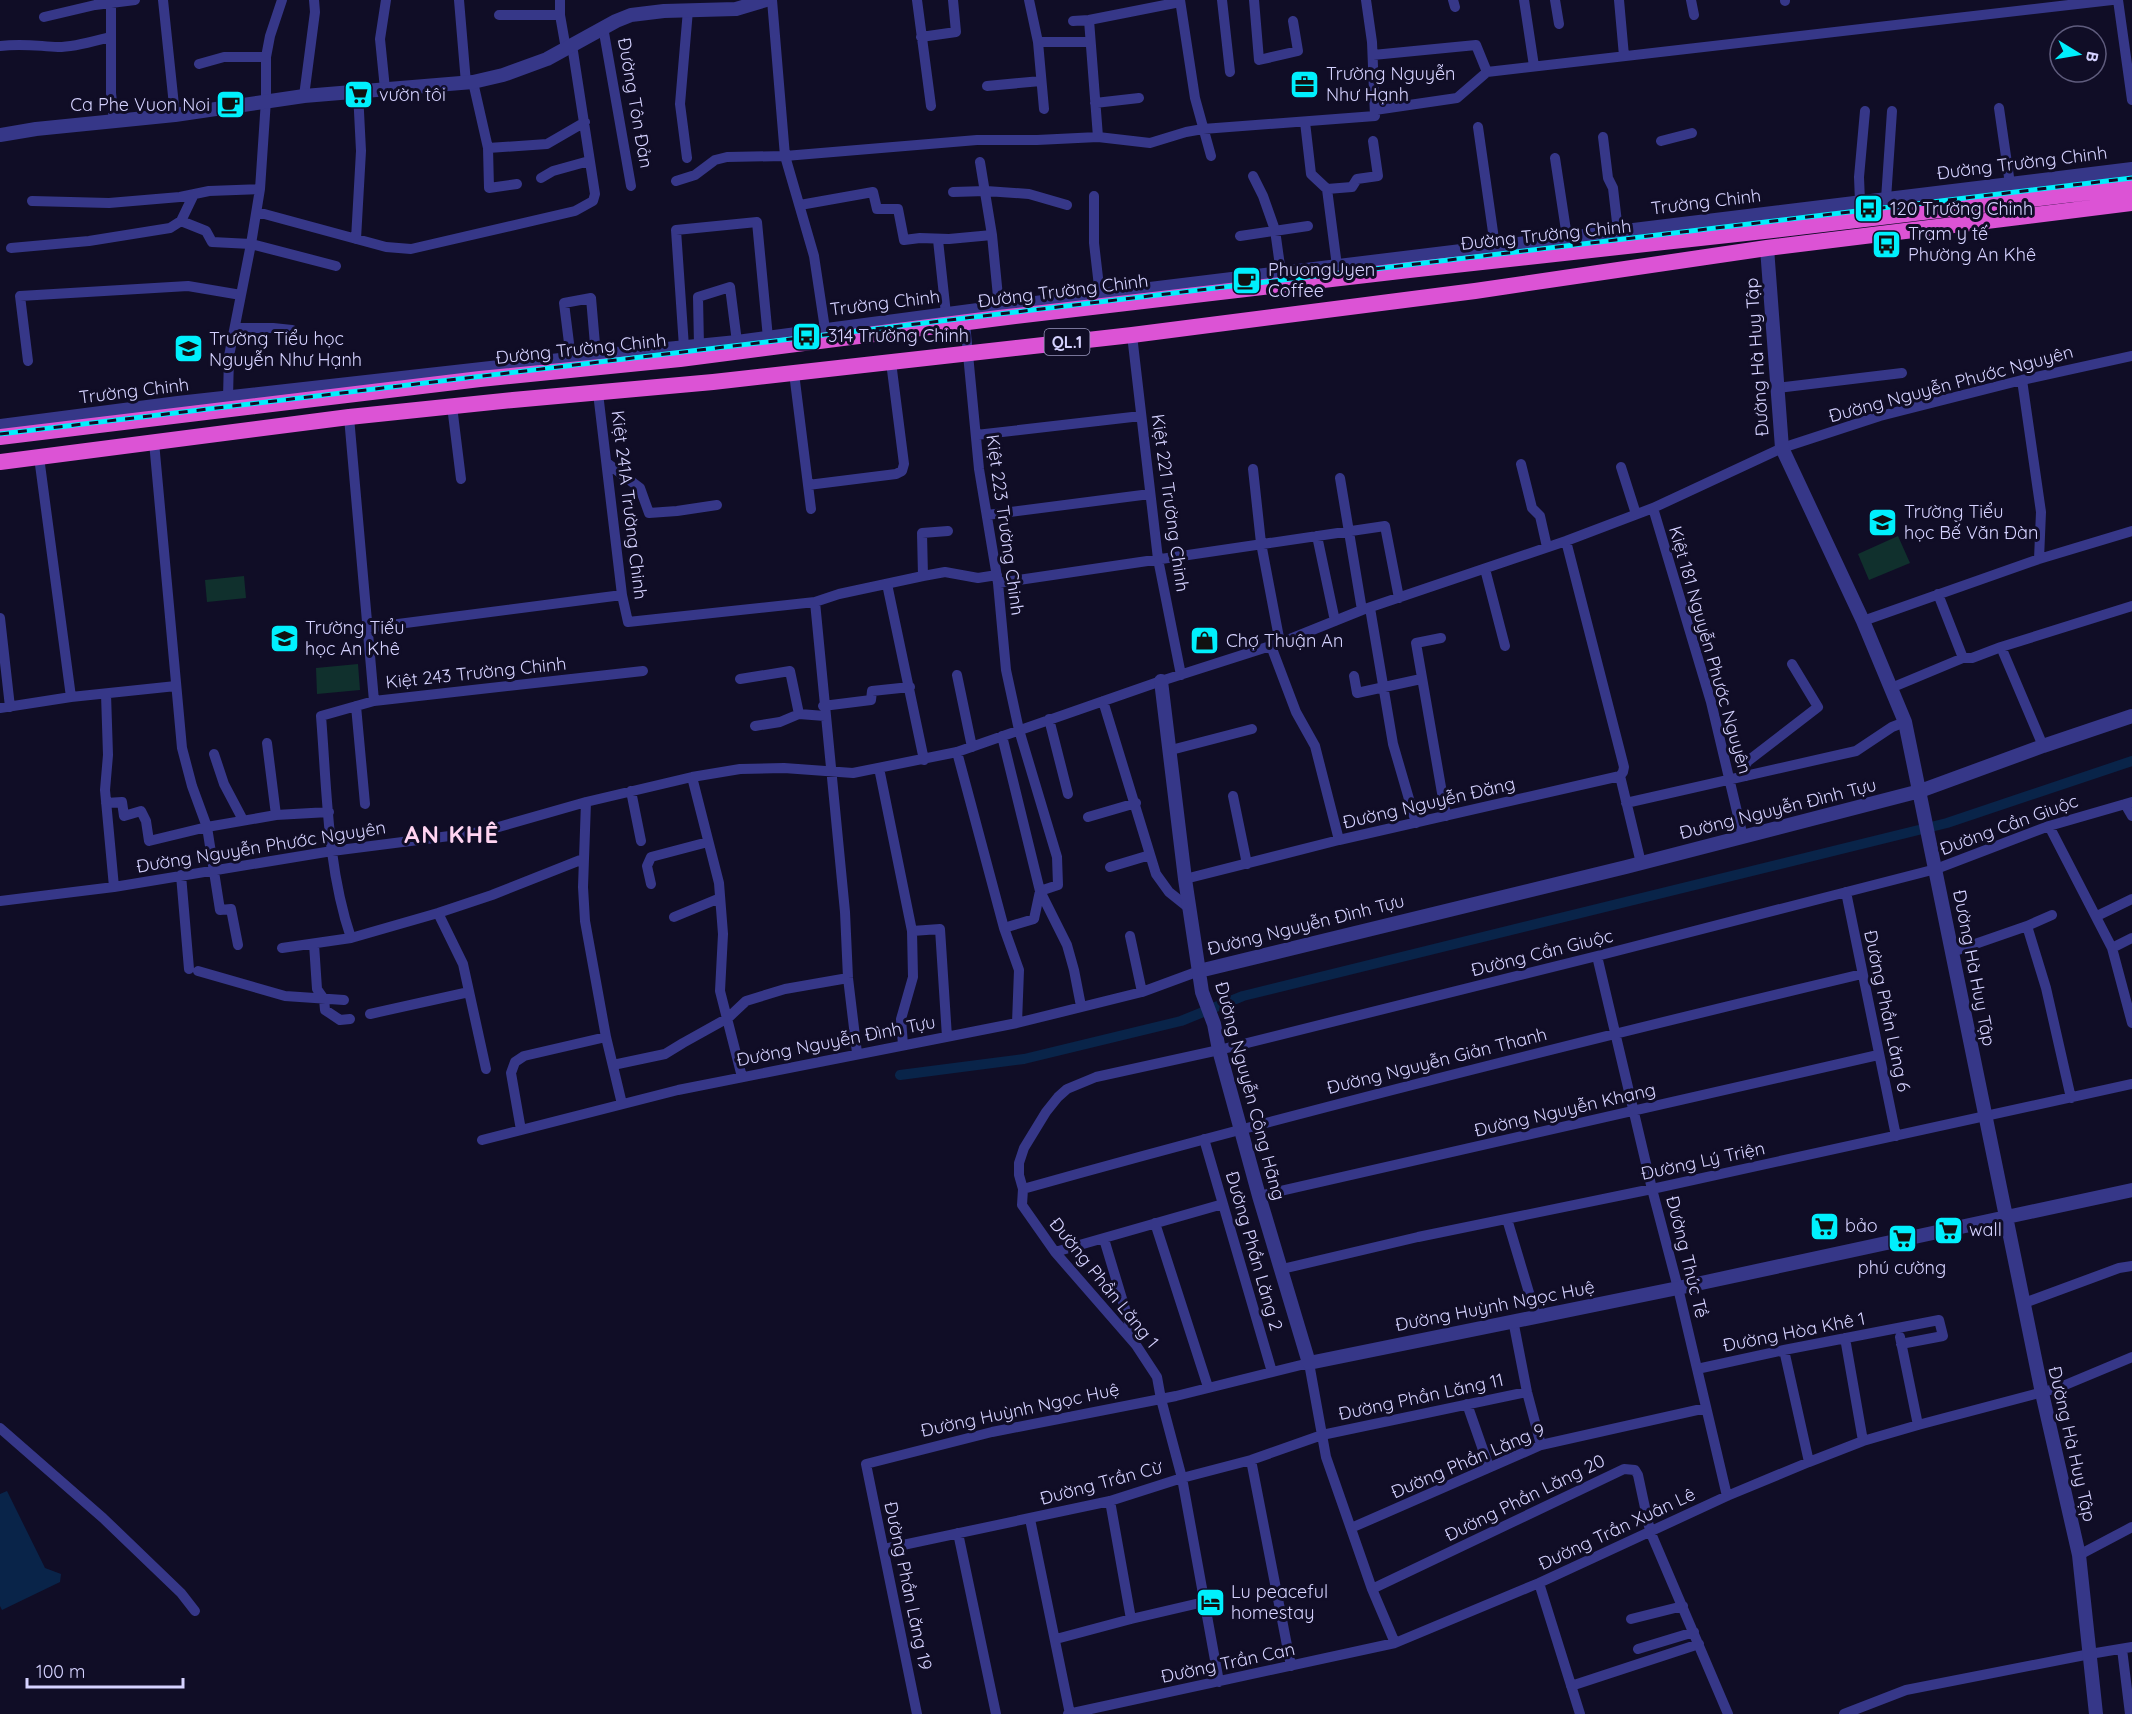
<svg xmlns="http://www.w3.org/2000/svg" width="2132" height="1714" viewBox="0 0 2132 1714" font-family="Quicksand,sans-serif">
<style>
.green{fill:#10302d}
.water{fill:#092449}
.lines{fill:none;stroke-linecap:round;stroke-linejoin:round}
.canal{stroke:#092449;stroke-width:10}
.minor{stroke:#363788;stroke-width:10}
.tertiary{stroke:#363788;stroke-width:14}
.trunk{stroke:#dc53d5;stroke-width:16}
.rail-casing{stroke:#00f0fd;stroke-width:5}
.rail{stroke:#100d26;stroke-width:3;stroke-dasharray:9;stroke-linecap:butt}
.labels{text-anchor:middle;stroke-width:6;stroke-linejoin:round;paint-order:stroke}
.shield{fill:#100d26;stroke:#9a97be;stroke-width:1.5}
.shield-label{font-size:16px;font-weight:bold;fill:#d5d2ff}
.poi-label{font-size:18px;fill:#d5d2ff;stroke:#100d26;text-anchor:start}
.street-label{font-size:18px;fill:#d5d2ff;stroke:#100d26}
.district-label{font-size:24px;font-weight:bold;letter-spacing:1.5px;fill:#ffd4f1;stroke:#100d26}
</style>
<rect width="100%" height="100%" fill="#100d26"/>
<!-- green -->
<path class="green" d="M1898,536L1910,563L1869,580L1858,554Z
M244,576L246,598L207,602L205,580Z
M358,664L360,690L317,694L316,668Z"/>
<!-- water -->
<path class="water" d="M7,1491L45,1568L61,1574L60,1582L2,1610L0,1606V1494Z"/>
<g class="lines">
<!-- canal -->
<path class="canal" d="M900,1075L1024,1059L1181,1021L1243,996L1947,823L2132,761"/>
<!-- minor -->
<path class="minor" d="M163,0L175,115
M459,0L466,83
M560,0V15L566,49
M772,0L785,156L814,256L825,329
M917,0L931,106
M1029,0L1038,42L1044,109
M1180,0L1195,98L1211,156
M1222,0L1230,72
M1254,0L1259,60L1298,51L1293,21
M1453,0L1455,7
M1524,0L1534,66
M1555,0L1559,24
M1619,0L1624,56
M1691,0L1694,15
M1785,0V1
M2118,0L2132,100
M111,3V93L114,122
M499,15H560
M44,17L95,5L135,0
M1089,20L1098,137
M1073,21L1089,20L1180,2
M603,27L631,186
M921,37L956,32L953,0
M1038,42H1090
M0,46C22,43 37,46 58,47C75,47 94,41 110,37
M1373,55L1476,45L1487,72L2112,0
M199,64L224,57H266
M473,82L488,148L489,188L517,184
M987,86L1041,81
M385,89L380,39L386,0
M304,96L315,12L314,0
M1095,103L1139,98
M1999,108L2010,184
M1375,110L1457,98L1487,72
M1305,122L1311,174L1327,189L1337,266
M1478,127L1495,246
M1603,137L1608,178L1613,188L1618,231
M1661,141L1692,133
M488,148L547,144L585,122
M687,158L680,104L688,10
M1555,158L1567,237
M980,162L992,235L999,307
M1253,176L1263,196L1275,230L1281,273
M541,178L553,171L589,161
M676,181L695,175L715,160L727,157L785,156L977,140H1037L1098,137L1150,143L1186,132L1203,129L1375,116L1372,42L1366,0
M1327,189L1352,187L1357,179L1378,176L1373,141
M953,192L986,191L1029,194L1067,205
M1094,196V243L1100,295
M1886,199L1892,111
M32,201L109,203L180,197L209,191L260,189
M1860,202L1859,177L1865,111
M800,205L873,192L877,209H898L904,240L920,238L949,239L992,235
M257,212L386,247L411,249L575,211L593,201L595,194L572,45
M181,221L206,231L212,242L251,244L336,266
M1240,236L1308,226
M356,239L361,151L358,92
M938,240L946,314
M11,248L89,241L170,228L181,221L194,194
M965,323L979,469L998,583L1006,670L1019,730L1057,857L1058,885L1040,891L1034,919L1004,928
M235,328H273L292,330
M1132,335L1158,559L1181,675
M699,346L698,297L730,287L737,342
M684,347L676,230L757,222L768,338
M571,359L564,303L591,298L596,356
M28,361L20,296L188,286L241,295
M794,373L811,509
M2022,380L2041,512L2039,559
M1777,388L1902,373
M598,393L622,595L628,622L815,602L839,594L923,576L922,533L948,531
M228,398L229,356L251,244L260,189L266,100V57L270,36L282,0
M452,406L461,479
M349,417L374,701
M976,435L1141,416
M154,442L182,748L192,786L207,827L220,910L231,909L238,945
M39,457L71,697
M607,463L640,488L649,513L677,511L717,505
M1521,464L1532,508L1540,516L1547,547
M1621,467L1636,514
M1253,469L1261,543L1280,643
M1340,478L1362,610
M808,485L896,474L902,471L904,464L891,362
M1653,508L1711,702L1743,837
M987,515L1150,494
M1317,536L1335,621
M1566,541L1624,767L1623,772L1620,776L1641,863
M1485,569L1505,646
M923,576L945,572L978,578L997,575
M998,583L1385,526L1399,598
M887,584L924,760
M1938,594L1963,658
M815,602L845,912L848,978L857,1053
M1370,608L1393,744L1416,823
M0,618L10,707
M1863,621L2039,559L2132,531
M367,628L622,595
M1441,638L1416,643L1446,816
M1271,646L1296,712L1315,746L1339,840
M2001,647L2043,746
M957,675L972,747
M1354,676L1357,693L1421,679
M740,679L790,671L799,714
M1891,688L1963,658H1972L2001,647L2132,606
M106,694L108,755L105,790L114,887
M1103,701L1156,874L1169,892L1189,908
M356,706L365,804
M823,706L871,700L872,691L910,687
M0,708L71,697L176,686
M1049,719L1068,794
M755,726L780,722L799,714L825,716
M1002,736L1040,891L1067,945L1074,970L1081,1006
M267,743L276,815
M1171,750L1252,729
M957,752L1004,928L1019,970L1017,1023
M214,754L224,784L243,820
M879,768L912,931L913,977L901,1019L903,1045
M1746,776L1744,767L1748,761L1818,707L1792,664
M692,777L719,883L723,934L720,991L742,1077
M631,791L641,841
M1233,796L1247,864
M586,802L583,887L585,921L606,1037
M106,803L122,802L124,816L141,811L146,821L149,841L207,827L276,815L329,812
M1626,803L1856,751L1892,727L1905,722
M2125,804L2132,816
M1088,817L1136,803
M2049,826L2112,948L2132,1023
M1110,867L1150,855
M181,875L189,969
M1185,879L1339,840L1620,776
M651,884L647,866L651,857L708,842
M1846,892L1896,1136
M0,901L114,887L332,851L481,832L586,802L692,777L740,769L784,768L853,773L957,752L1161,681L1280,643L1362,610L1566,541L1653,508L1782,448L1880,416L2022,380L2132,356
M438,913L463,964L486,1069
M2097,916L2132,899
M674,917L720,898
M2027,926L2046,988L2071,1098
M912,931L940,929L947,1037
M1130,936L1142,992
M351,938C327,867 327,790 321,716L374,701L643,671
M314,944L317,989L324,999L325,1010L340,1020L350,1019
M282,948L351,938L438,913L492,895L583,859
M2112,948L2132,938
M1952,952L2027,926L2052,915
M1597,956L1652,1189L1678,1288L1727,1496
M198,971L285,996L344,1000
M370,1014L469,992
M613,1065L665,1054L683,1043L728,1018L746,1001L785,989L848,978
M521,1130L511,1073L515,1062L524,1056L606,1037L622,1104
M1204,1139L1272,1372
M482,1140L678,1090L1017,1023L1142,992L1199,971
M1023,1189C1301,1111 1581,1041 1862,974
M1259,1196L1878,1055
M1507,1219L1536,1316
M1155,1223L1208,1387
M1104,1239L1135,1342
M1055,1252L1223,1204
M1282,1269L1418,1237L1652,1189L2132,1084
M2024,1303L2119,1268L2132,1266
M1513,1320L1527,1392L1541,1445
M1900,1337L1918,1425
M1845,1338L1863,1441
M1784,1350L1809,1462
M1697,1369L1784,1350L1939,1320L1943,1336L1901,1344
M1467,1404L1489,1467
M0,1428L103,1518L181,1593L195,1611
M1251,1460L1291,1666
M1110,1501L1131,1619
M1030,1519L1070,1714
M1351,1528L1541,1445L1706,1408
M958,1533L996,1714
M884,1549L1110,1501L1182,1478L1251,1460L1322,1435L1527,1392
M2079,1555L2132,1527
M1539,1583L1580,1714
M1372,1589L1624,1469L1635,1470L1638,1475L1650,1531L1728,1714
M1631,1619L1683,1606
M1056,1639L1131,1619L1204,1602
M1638,1649L1694,1632
M2122,1649L2130,1714
M1219,1682L1182,1478L1161,1399L1157,1377L1136,1345L1055,1252L1022,1205L1023,1189L1019,1175V1163L1024,1148L1046,1112L1058,1097L1067,1089L1096,1077L1219,1050L1597,956L1936,869L2049,826L2132,802
M1571,1686L1699,1644
M917,1714L866,1464L992,1432L1176,1396L1309,1363L1326,1457L1372,1589L1395,1643
M1068,1714L1395,1643L1539,1583L1727,1496L1809,1462L1863,1441L1918,1425L2058,1388L2132,1357
M1844,1714L1906,1690L2090,1654L2132,1647"/>
<!-- tertiary -->
<path class="tertiary" d="M0,135L36,129L175,115L304,96L473,82L503,75L547,59L616,21L631,15L664,11L736,9L766,0
M1767,248L1782,448L1863,621L1905,722L2042,1393L2079,1555L2096,1714
M0,426L178,403L596,356L737,342L978,310L2132,169
M1161,681L1185,879L1202,992L1214,1024L1219,1050L1259,1196L1309,1363L1678,1288L2132,1190
M1199,971L1626,867L1920,791L2043,746L2132,716"/>
<!-- trunk -->
<path class="trunk" d="M0,437L480,379L680,359L999,318L1409,270L1764,231L2132,187
M0,462L349,417L513,400L713,382L1132,335L1475,291L1767,248L2132,203"/>
<defs>
<path id="rail" d="M0,434L2132,178"/>
</defs>
<!-- rail casing -->
<use href="#rail" class="rail-casing"/>
<!-- rail -->
<use href="#rail" class="rail"/>
</g>
<!-- icons -->
<defs>
<symbol id="office-square" viewBox="-11 -11 22 22"><rect x="-9" y="-9" width="18" height="18" rx="4" fill="#00f0fd" stroke="#100d26"/><path d="M-6-3h4V-5.5h4V-3h4V5H-6ZM-1-4.5V-3h2v-1.5ZM-6 0V1H6V0Z" fill="#111"/></symbol>
<symbol id="supermarket-square" viewBox="-11 -11 22 22"><rect x="-9" y="-9" width="18" height="18" rx="4" fill="#00f0fd" stroke="#100d26"/><path d="M-6-5.5h2.5l.6 2H6L4.5 2H-2.5L-4.4-4H-6ZM-1.5 3.2a1.3 1.3 0 1 0 .1 0ZM3 3.2a1.3 1.3 0 1 0 .1 0Z" fill="#111"/></symbol>
<symbol id="cafe-square" viewBox="-11 -11 22 22"><rect x="-9" y="-9" width="18" height="18" rx="4" fill="#00f0fd" stroke="#100d26"/><path d="M-5.5-4.5H6V0H3Q3 3.5 0 3.5H-2.5Q-5.5 3.5-5.5 0ZM3-3.2v2h1.7v-2ZM-6 4.5H4V6H-6Z" fill="#111"/></symbol>
<symbol id="bus-square" viewBox="-11 -11 22 22"><rect x="-9" y="-9" width="18" height="18" rx="4" fill="#00f0fd" stroke="#100d26"/><path d="M-5-6H5V4H4V6H2V4H-2V6H-4V4H-5ZM-3.5-4V0h7V-4ZM-3.5 1.2v1.5H-2V1.2ZM2 1.2v1.5H3.5V1.2Z" fill="#111"/></symbol>
<symbol id="school-square" viewBox="-11 -11 22 22"><rect x="-9" y="-9" width="18" height="18" rx="4" fill="#00f0fd" stroke="#100d26"/><path d="M0-5L7-2L0 1L-7-2ZM-4 1L0 2.5L4 1V4Q0 6-4 4Z" fill="#111"/></symbol>
<symbol id="shop-square" viewBox="-11 -11 22 22"><rect x="-9" y="-9" width="18" height="18" rx="4" fill="#00f0fd" stroke="#100d26"/><path d="M-5-2.5h2.3a2.7 3.5 0 0 1 5.4 0H5L5.5 6h-11ZM-1.5-2.5h3a1.5 2.3 0 0 0-3 0Z" fill="#111"/></symbol>
<symbol id="hotel-square" viewBox="-11 -11 22 22"><rect x="-9" y="-9" width="18" height="18" rx="4" fill="#00f0fd" stroke="#100d26"/><path d="M-6-4.5h1.5V1H6V5H4.5V3h-9V5H-6ZM-4 0a1.8 1.8 0 1 1 3.6 0ZM.5 0V-2.5h3Q6-2.5 6 0Z" fill="#111"/></symbol>
</defs>
<g fill-rule="evenodd">
<use href="#office-square" x="1288" y="68" width="33" height="33"/>
<use href="#supermarket-square" x="342" y="78" width="33" height="33"/>
<use href="#cafe-square" x="214" y="88" width="33" height="33"/>
<use href="#bus-square" x="1852" y="192" width="33" height="33"/>
<use href="#bus-square" x="1870" y="228" width="33" height="33"/>
<use href="#cafe-square" x="1230" y="264" width="33" height="33"/>
<use href="#bus-square" x="790" y="320" width="33" height="33"/>
<use href="#school-square" x="172" y="332" width="33" height="33"/>
<use href="#school-square" x="1866" y="506" width="33" height="33"/>
<use href="#school-square" x="268" y="622" width="33" height="33"/>
<use href="#shop-square" x="1188" y="624" width="33" height="33"/>
<use href="#supermarket-square" x="1808" y="1210" width="33" height="33"/>
<use href="#supermarket-square" x="1932" y="1214" width="33" height="33"/>
<use href="#supermarket-square" x="1886" y="1222" width="33" height="33"/>
<use href="#hotel-square" x="1194" y="1586" width="33" height="33"/>
</g>
<g class="labels">
<!-- shield labels -->
<rect class="shield" x="1044.5" y="329" width="45" height="26" rx="4.5"/>
<g class="shield-label">
<text x="1067" y="348">QL.1</text>
</g>
<!-- poi labels -->
<g class="poi-label">
<text x="1326" y="80">Trường Nguyễn<tspan x="1326" dy="21">Như Hạnh</tspan></text>
<text x="379" y="101">vườn tôi</text>
<text x="210" y="111" text-anchor="end">Ca Phe Vuon Noi</text>
<text x="1890" y="215">120 Trường Chinh</text>
<text x="1908" y="240">Trạm y tế<tspan x="1908" dy="21">Phường An Khê</tspan></text>
<text x="1268" y="276">PhuongUyen<tspan x="1268" dy="21">Coffee</tspan></text>
<text x="828" y="342">314 Trường Chinh</text>
<text x="209" y="345">Trường Tiểu học<tspan x="209" dy="21">Nguyễn Như Hạnh</tspan></text>
<text x="1904" y="518">Trường Tiểu<tspan x="1904" dy="21">học Bế Văn Đàn</tspan></text>
<text x="305" y="634">Trường Tiểu<tspan x="305" dy="21">học An Khê</tspan></text>
<text x="1226" y="647">Chợ Thuận An</text>
<text x="1845" y="1232">bảo</text>
<text x="1969" y="1236">wall</text>
<text x="1902" y="1274" text-anchor="middle">phú cường</text>
<text x="1231" y="1598">Lu peaceful<tspan x="1231" dy="21">homestay</tspan></text>
</g>
<!-- street labels -->
<g class="street-label">
<text transform="translate(635 103) rotate(80)" y="6">Đường Tôn Đản</text>
<text transform="translate(2022 163) rotate(-7)" y="6">Đường Trường Chinh</text>
<text transform="translate(1706 202) rotate(-7)" y="6">Trường Chinh</text>
<text transform="translate(1546 235) rotate(-6)" y="6">Đường Trường Chinh</text>
<text transform="translate(1063 291) rotate(-7)" y="6">Đường Trường Chinh</text>
<text transform="translate(885 303) rotate(-7)" y="6">Trường Chinh</text>
<text transform="translate(581 349) rotate(-6)" y="6">Đường Trường Chinh</text>
<text transform="translate(1757 357) rotate(-94)" y="6">Đường Hà Huy Tập</text>
<text transform="translate(1951 384) rotate(-15)" y="6">Đường Nguyễn Phước Nguyên</text>
<text transform="translate(134 391) rotate(-7)" y="6">Trường Chinh</text>
<text transform="translate(1170 503) rotate(82)" y="6">Kiệt 221 Trường Chinh</text>
<text transform="translate(629 505) rotate(83)" y="6">Kiệt 241A Trường Chinh</text>
<text transform="translate(1005 525) rotate(82)" y="6">Kiệt 223 Trường Chinh</text>
<text transform="translate(1710 650) rotate(74)" y="6">Kiệt 181 Nguyễn Phước Nguyên</text>
<text transform="translate(476 673) rotate(-6)" y="6">Kiệt 243 Trường Chinh</text>
<text transform="translate(1429 803) rotate(-13)" y="6">Đường Nguyễn Đăng</text>
<text transform="translate(1778 809) rotate(-14)" y="6">Đường Nguyễn Đình Tựu</text>
<text transform="translate(2009 825) rotate(-20)" y="6">Đường Cần Giuộc</text>
<text transform="translate(261 847) rotate(-9)" y="6">Đường Nguyễn Phước Nguyên</text>
<text transform="translate(1306 925) rotate(-14)" y="6">Đường Nguyễn Đình Tựu</text>
<text transform="translate(1542 953) rotate(-14)" y="6">Đường Cần Giuộc</text>
<text transform="translate(1974 968) rotate(79)" y="6">Đường Hà Huy Tập</text>
<text transform="translate(1887 1011) rotate(78)" y="6">Đường Phần Lăng 6</text>
<text transform="translate(836 1041) rotate(-11)" y="6">Đường Nguyễn Đình Tựu</text>
<text transform="translate(1437 1061) rotate(-14)" y="6">Đường Nguyễn Giản Thanh</text>
<text transform="translate(1250 1091) rotate(75)" y="6">Đường Nguyễn Công Hãng</text>
<text transform="translate(1565 1110) rotate(-13)" y="6">Đường Nguyễn Khang</text>
<text transform="translate(1703 1161) rotate(-12)" y="6">Đường Lý Triện</text>
<text transform="translate(1254 1251) rotate(74)" y="6">Đường Phần Lăng 2</text>
<text transform="translate(1687 1257) rotate(76)" y="6">Đường Thúc Tề</text>
<text transform="translate(1104 1283) rotate(51)" y="6">Đường Phần Lăng 1</text>
<text transform="translate(1495 1306) rotate(-11)" y="6">Đường Huỳnh Ngọc Huệ</text>
<text transform="translate(1794 1332) rotate(-11)" y="6">Đường Hòa Khê 1</text>
<text transform="translate(1421 1397) rotate(-12)" y="6">Đường Phần Lăng 11</text>
<text transform="translate(1020 1410) rotate(-12)" y="6">Đường Huỳnh Ngọc Huệ</text>
<text transform="translate(2072 1444) rotate(77)" y="6">Đường Hà Huy Tập</text>
<text transform="translate(1468 1461) rotate(-23)" y="6">Đường Phần Lăng 9</text>
<text transform="translate(1101 1483) rotate(-15)" y="6">Đường Trần Cừ</text>
<text transform="translate(1525 1498) rotate(-26)" y="6">Đường Phần Lăng 20</text>
<text transform="translate(1617 1529) rotate(-25)" y="6">Đường Trần Xuân Lê</text>
<text transform="translate(908 1586) rotate(78)" y="6">Đường Phần Lăng 19</text>
<text transform="translate(1228 1663) rotate(-12)" y="6">Đường Trần Can</text>
</g>
<!-- district labels -->
<g class="district-label">
<text x="452" y="843">AN KHÊ</text>
</g>
</g>
<!-- north arrow -->
<g transform="translate(2078 54) rotate(101)"><circle r="28" fill="#100d26" stroke="#5f5c7d" stroke-width="1.5"/>
<path d="M0-4.5L10 22L0 15L-10 22Z" fill="#00f0fd"/>
<text y="-9" font-size="16" font-weight="bold" text-anchor="middle" fill="#d5d2ff">B</text>
</g>
<!-- scale -->
<path d="M27 1678v9h156v-9" fill="none" stroke="#d5d2ff" stroke-width="3"/>
<text x="36" y="1678" font-size="18" fill="#d5d2ff" stroke="#100d26" stroke-width="4.5" paint-order="stroke">100 m</text>
</svg>
